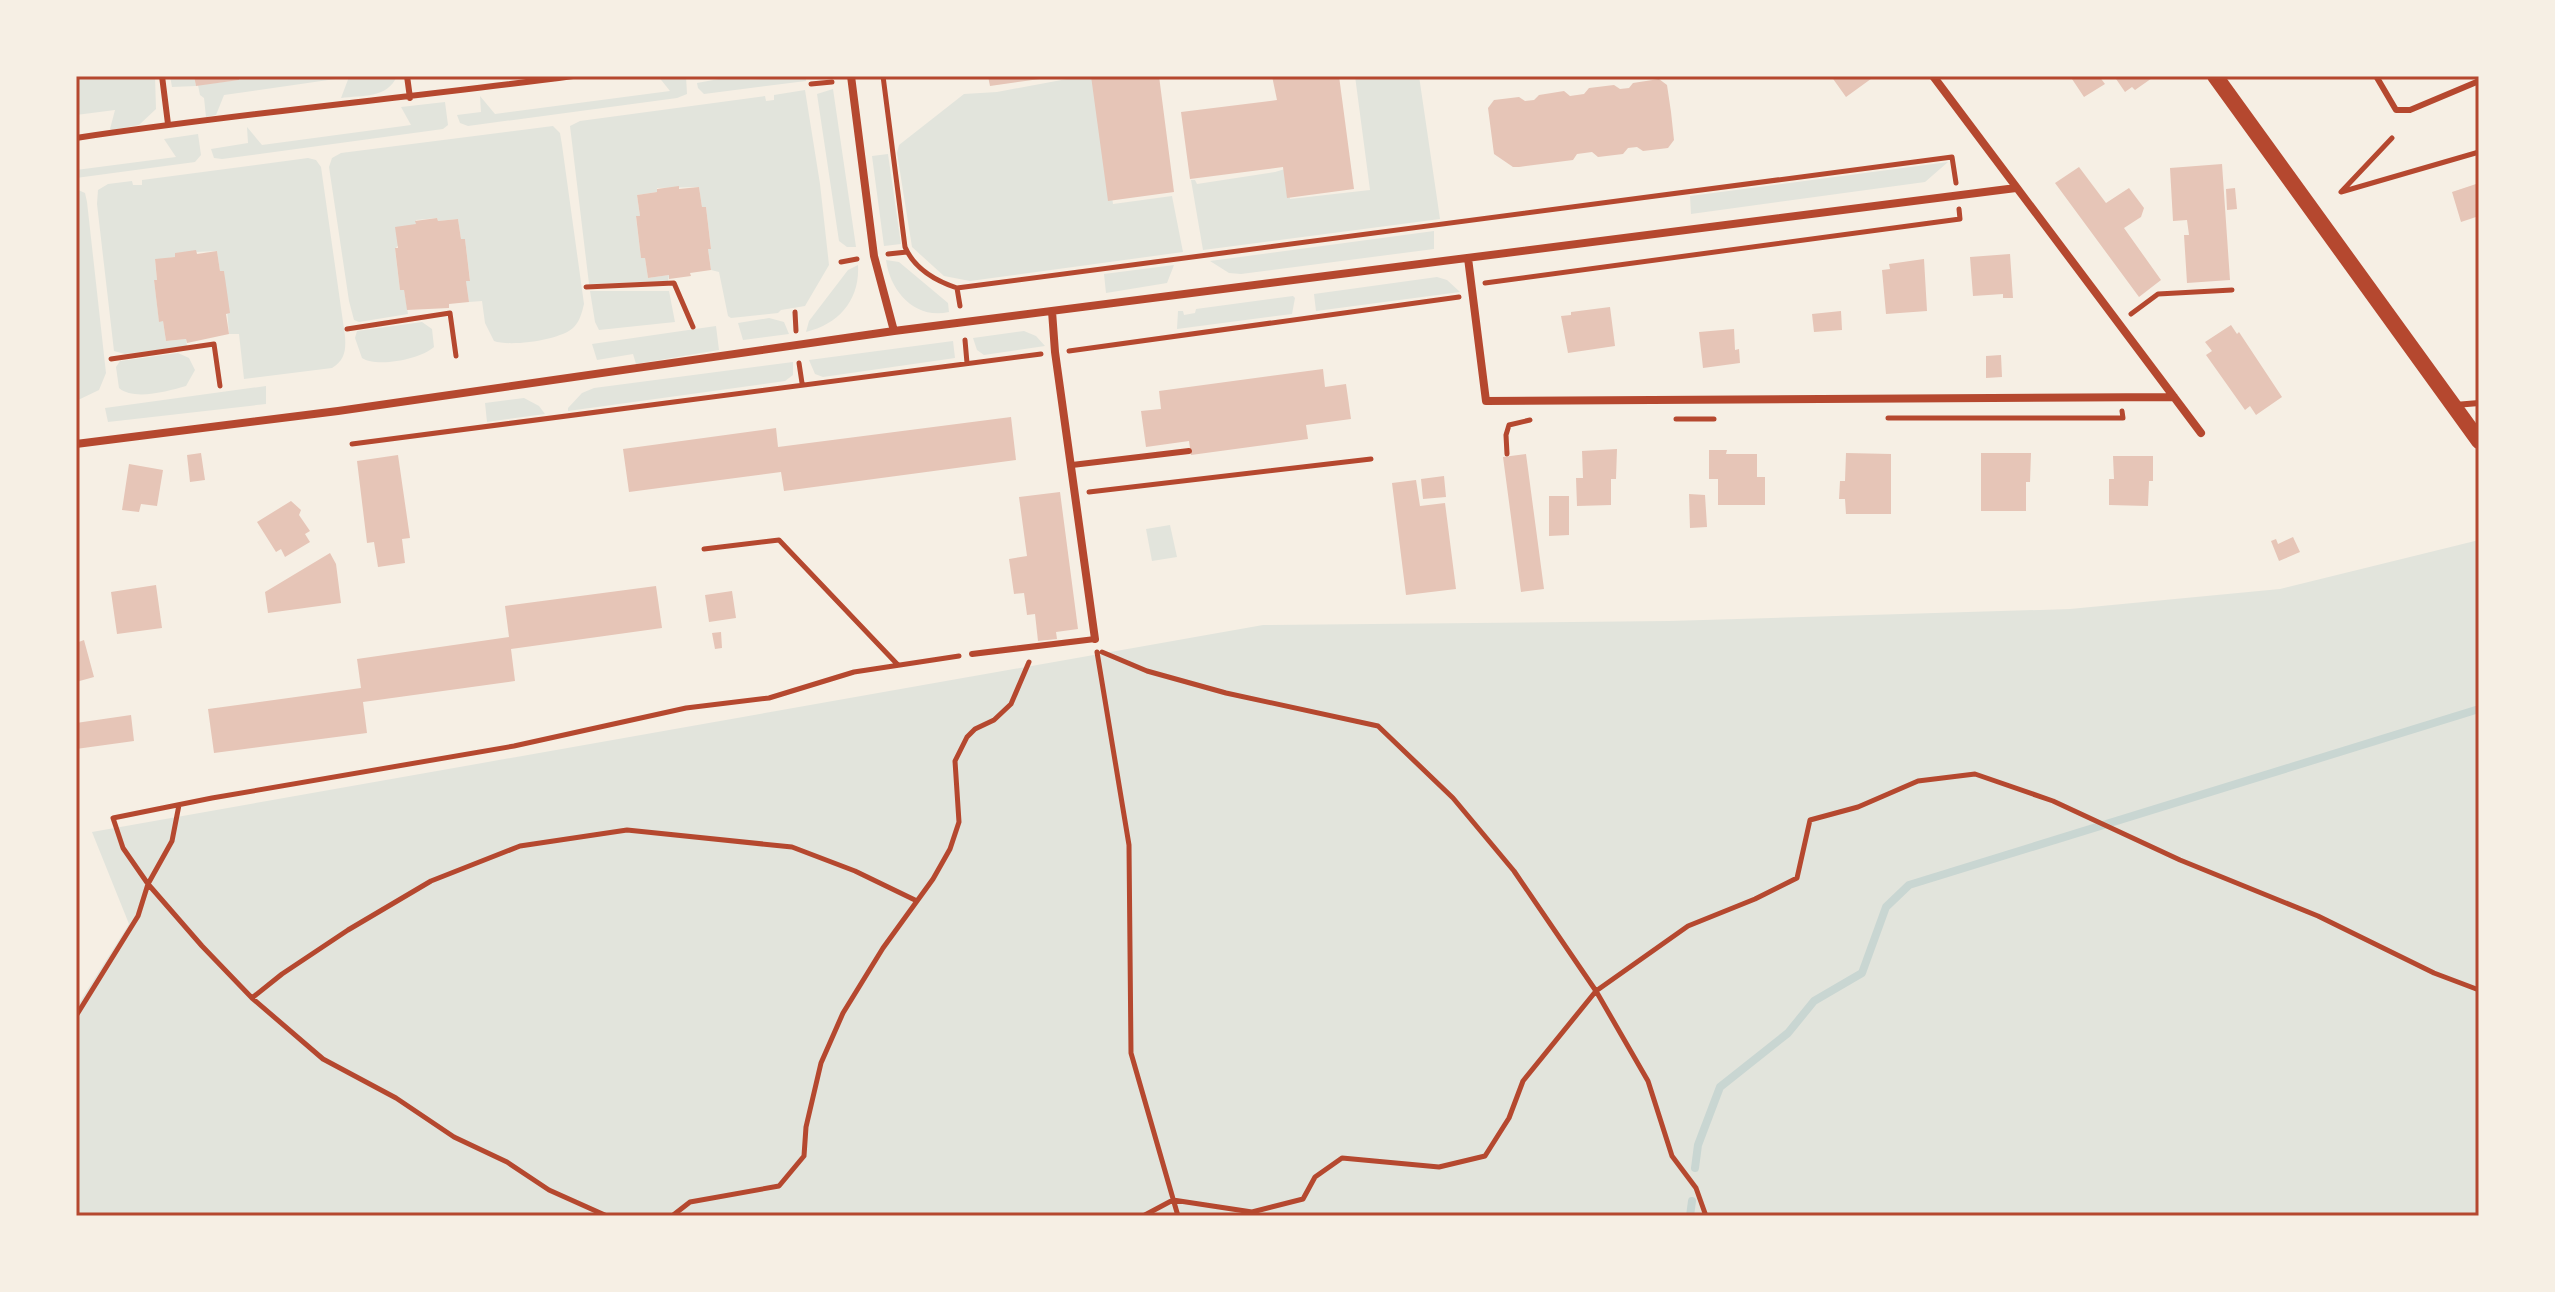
<svg xmlns="http://www.w3.org/2000/svg" width="2555" height="1292" viewBox="0 0 2555 1292" font-family="Raleway,sans-serif">
<style>
.green{fill:#e2e4dc}
.lines{fill:none;stroke-linecap:round;stroke-linejoin:round}
.stream{stroke:#c9d6d2;stroke-width:8}
.building{fill:#e6c5b7}
.path{stroke:#b5482f;stroke-width:5}
.service{stroke:#b5482f;stroke-width:6}
.minor{stroke:#b5482f;stroke-width:8}
.secondary{stroke:#b5482f;stroke-width:16}
.neatline{fill:none;stroke:#b5482f;stroke-width:3}
</style>
<rect width="100%" height="100%" fill="#f6efe4"/>
<!-- green -->
<path class="green" d="M76,76H155L156,109L139,125L112,130L110,129L115,110L76,115Z
M170,76H194L196,86L172,87Z
M239,76H397C387,99 362,95 341,98L349,77L224,95L216,115L206,117L204,98L200,95L198,85L239,80Z
M658,76H686L687,94L677,98L468,126L460,123L457,115L481,112L480,96L495,114L670,91Z
M735,76H748L750,80L806,76V81L704,94L698,88L697,83Z
M1083,76H1095L1113,204L1172,196L1183,252L970,281L944,276L912,247L897,153L899,145L964,94L997,92Z
M1355,76H1419L1440,219L1203,250L1191,180H1195L1197,184L1275,172L1285,169L1290,199L1370,190Z
M833,89L856,247H847L839,241L817,94Z
M805,90L820,184L829,265L805,306L781,310L778,313L731,318L728,316L719,272L711,270L708,249L711,248L706,207H702L699,187L657,188V192L637,195L640,216L636,217L641,258H645L648,278L669,275L668,281L589,284L570,126L580,121L765,96L766,101L774,100V95Z
M445,102L448,125L443,129L222,159L214,158L211,149L248,143L247,127L262,145L411,125L401,107Z
M553,126L560,133L562,145L584,304C582,312 580,321 574,327C562,340 510,347 494,341L485,323L482,301L469,302L466,281L470,280L465,239H461L458,219L438,221L437,218L416,220V224L395,249L400,290H404L408,314L359,322L354,320L349,301L329,167L332,158L341,153Z
M198,134L201,155L195,162L76,178V170L176,157L164,139Z
M888,154L901,244L884,246L872,156Z
M308,158L316,160L321,167L345,336C346,350 345,360 332,368L244,379L239,334H229L224,271H220L217,251L175,253V257L155,260L157,280H154L159,321H163L166,341L186,339L187,346L125,354L114,351L97,204L98,190L108,184L132,181L133,185H142V180Z
M1948,162L1925,182L1691,214L1690,196Z
M76,189L85,193L87,202L106,373L99,390L76,401Z
M1434,231V249L1241,274L1229,273L1210,261Z
M886,260L899,262L948,303L949,312C915,320 890,291 886,260Z
M858,265C860,300 839,324 806,332L809,321L848,270Z
M1174,265L1167,283L1106,293L1104,274Z
M1437,277L1447,280L1460,292L1316,311L1314,294Z
M590,291H669L675,322L599,330L595,322Z
M1293,296L1295,298L1292,314L1177,329L1178,311H1183L1184,315L1195,313L1196,309Z
M769,318L784,322L789,334L743,340L738,323Z
M422,322L432,329L434,347C421,359 377,368 362,358L355,338L357,331Z
M716,326L719,350L636,364L633,354L597,360L592,344Z
M1024,331L1036,336L1045,346L984,355L977,350L973,338Z
M953,341L955,358L823,377L815,374L809,360Z
M178,353L189,358L195,370L186,386C168,391 134,401 119,388L116,367L120,361Z
M793,362V375L785,381L568,411V408L582,393L594,388Z
M266,386V404L108,422L105,408Z
M524,398L539,406L545,414L487,422L485,403Z
M1170,525L1177,557L1152,561L1146,529Z
M2479,540V1216H76V1008L129,924L92,832L1263,625L1669,621L2070,609L2280,589Z"/>
<g class="lines">
<!-- stream -->
<path class="stream" d="M1695,1168L1698,1145L1720,1087L1788,1033L1814,1001L1862,973L1886,907L1909,885L2479,709
M1690,1216L1692,1201"/>
</g>
<!-- building -->
<path class="building" d="M194,76H239V80L196,86Z
M988,76H1047V78L990,86Z
M1091,76H1159L1174,192L1108,201Z
M1272,76H1339L1354,189L1287,198L1283,167L1190,179L1181,112L1277,100Z
M1831,76H1875L1846,97Z
M2070,76H2099L2105,84L2084,97Z
M2114,76H2155L2135,90L2132,87L2125,92Z
M1659,79L1667,85L1671,112L1674,140L1668,148L1643,151L1637,147L1628,148L1623,154L1598,157L1592,152L1577,154L1573,160L1519,167H1513L1494,154L1488,108L1494,100L1519,97L1525,101L1534,100L1539,95L1564,91L1570,96L1584,94L1589,88L1614,85L1620,89L1629,88L1633,83Z
M2222,164L2230,280L2187,283L2184,235H2189L2187,220L2173,221L2170,168Z
M2079,167L2106,203L2129,188L2144,208L2141,217L2124,228L2161,280L2139,297L2055,183Z
M2479,183V216L2461,222L2452,192Z
M679,186V189L699,187L702,207H706L711,249H708L711,270L690,273L691,276L669,279V275L648,278L645,258H641L636,216H640L637,195L657,192V189Z
M2235,188L2237,209L2227,210L2226,189Z
M437,218L438,221L458,219L461,239H465L470,281H466L469,302L449,304V308L407,310L404,290H400L395,248H398L395,227L416,224L415,221Z
M196,250L197,254L217,251L220,271H224L230,313L226,314L229,334L187,343L186,339L166,341L163,321L159,322L154,280H157L155,259L175,257V253Z
M2010,254L2013,298H2003V294L1973,296L1970,257Z
M1924,259L1927,311L1886,314L1882,270L1890,269L1889,264Z
M1610,307L1615,346L1568,353L1561,316L1571,315V312Z
M1841,311L1842,330L1814,332L1812,314Z
M2231,325L2237,334L2239,332L2282,397L2256,415L2250,406L2245,410L2206,355L2212,351L2205,342Z
M1734,329L1735,350L1739,349L1740,363L1703,368L1699,332Z
M2001,355L2002,377L1986,378V356Z
M1323,369L1325,387L1346,384L1351,419L1306,425L1308,439L1191,455L1189,441L1146,447L1141,411L1161,409L1159,391Z
M1011,417L1016,460L784,491L781,472L629,492L623,449L776,428L778,447Z
M1617,449L1616,479H1611V505L1577,506L1576,478H1583L1582,451Z
M1709,450H1727L1726,454H1757V477H1765V505H1718V479H1709Z
M201,453L205,480L190,482L187,455Z
M1846,453L1891,454V514H1846L1845,499H1839L1840,481H1845Z
M1981,453H2031L2030,482H2026V511H1981Z
M1526,454L1544,589L1521,592L1503,457Z
M398,455L410,538L402,539L405,563L378,567L374,542L367,543L357,461Z
M2113,456H2153V481H2149L2148,506L2109,505V479H2114Z
M129,464L163,470L157,506L141,504L139,512L122,510Z
M1444,476L1446,497L1423,499L1421,479Z
M1416,480L1420,506L1445,503L1456,589L1406,595L1392,483Z
M1060,492L1078,629L1056,632L1057,639L1038,641L1035,614L1027,615L1024,593L1014,594L1009,559L1027,556L1019,497Z
M1689,494L1705,495L1707,527L1690,528Z
M1549,496H1569V535L1549,536Z
M291,501L301,510L299,515L310,531L305,534L310,542L285,557L281,549L276,552L257,522Z
M2293,537L2300,552L2279,561L2271,541L2276,539L2278,544Z
M330,553L336,564L341,603L268,613L265,592Z
M156,585L162,628L117,634L111,592Z
M656,586L662,628L511,649L515,681L363,702L367,733L214,753L208,709L361,688L357,659L509,637L505,606Z
M732,591L736,618L709,622L705,595Z
M721,632L722,648L715,649L712,633Z
M84,640L94,677L76,682V643Z
M131,715L134,741L76,749V723Z"/>
<g class="lines">
<!-- path -->
<path class="path" d="M883,76L905,247C914,268 936,281 957,288L1952,157L1956,183
M811,84L832,82
M2392,138L2341,192L2479,152
M888,254L907,252
M841,262L857,259
M1485,283L1960,219L1959,209
M586,287L674,283L693,327
M957,288L960,306
M795,312L796,331
M2131,314L2158,294L2232,290
M347,329L450,313L456,356
M965,340L967,363
M1069,351L1459,297
M111,359L214,344L220,386
M799,363L802,383
M1888,418H2123L2122,411
M1676,419H1714
M352,444L1041,354
M1507,454L1506,435L1509,425L1530,420
M1089,492L1371,459
M704,549L779,540L898,665
M1097,652L1129,845L1131,1053L1178,1216
M1102,652L1147,671L1226,693L1378,726L1453,798L1514,871L1596,991L1688,926L1755,899L1797,878L1810,820L1858,807L1918,781L1975,774L2053,801L2180,860L2318,916L2434,973L2479,990
M252,998L282,974L348,930L431,881L520,846L627,830L792,847L855,871L917,901
M76,1016L138,916L148,884L172,841L179,805
M607,1216L549,1190L507,1162L454,1137L396,1098L323,1059L252,998L202,946L148,884L123,848L113,818L212,798L514,746L686,708L769,698L854,672L959,656
M672,1216L690,1202L779,1186L804,1156L806,1127L821,1063L843,1013L883,948L933,879L950,849L959,822L955,761L967,737L975,729L994,720L1011,704L1029,662
M1143,1216L1173,1200L1252,1212L1303,1199L1315,1177L1342,1158L1439,1167L1485,1156L1509,1118L1523,1081L1596,991L1648,1081L1672,1156L1696,1188L1706,1216"/>
<!-- service -->
<path class="service" d="M162,76L168,124
M407,76L410,98
M2376,76L2396,110H2410L2479,81
M76,138C241,113 408,98 573,76
M2455,405L2479,403
M1072,465L1189,451
M972,654L1095,639"/>
<!-- minor -->
<path class="minor" d="M851,76L874,256L894,331
M1933,76L2201,433
M1468,258L1486,401L2174,397
M1052,311L1055,352L1095,639
M76,444L338,411L894,331L2016,188"/>
<!-- secondary -->
<path class="secondary" d="M2215,76L2479,441"/>
</g>
<!-- border -->
<rect width="2555" height="1292" fill="none" stroke="#f6efe4" stroke-width="156"/>
<rect x="78" y="78" width="2399" height="1136" class="neatline"/>
</svg>
